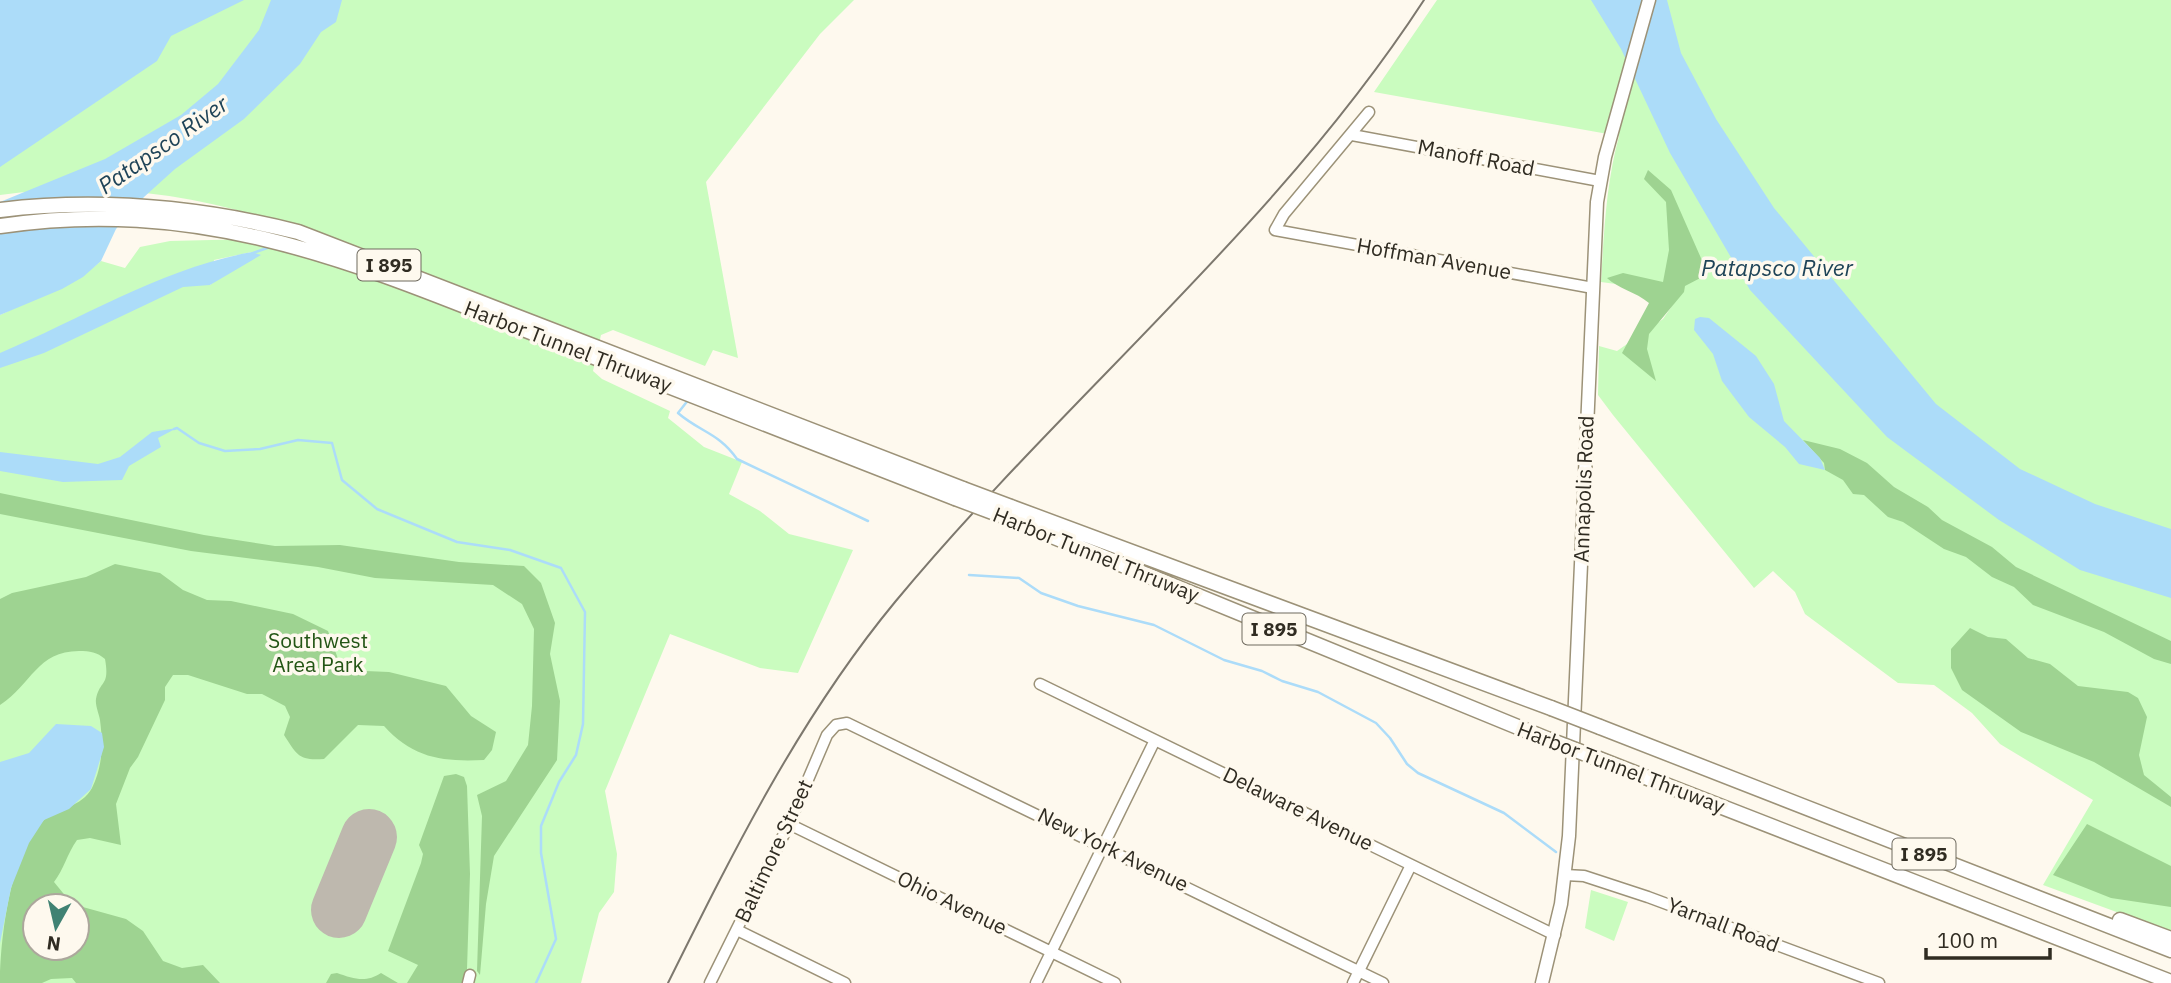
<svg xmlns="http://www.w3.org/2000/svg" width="2171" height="983" viewBox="0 0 2171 983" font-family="'IBM Plex Sans',sans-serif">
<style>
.green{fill:#cafcbf;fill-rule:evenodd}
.forest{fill:#9ed391;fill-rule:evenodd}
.water{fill:#acdcf9}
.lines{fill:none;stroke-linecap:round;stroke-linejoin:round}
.stream{stroke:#acdcf9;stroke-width:2.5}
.runway{stroke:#beb8ae;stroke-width:56}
.minor-casing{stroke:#9c9278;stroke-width:13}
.major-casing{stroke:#9c9278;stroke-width:15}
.highway-casing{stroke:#9c9278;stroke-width:17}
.minor{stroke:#fff;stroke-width:10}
.major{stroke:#fff;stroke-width:12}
.highway{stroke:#fff;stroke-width:14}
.tram{stroke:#7d786e;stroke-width:2}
.highway-bridge-casing{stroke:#9c9278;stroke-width:17;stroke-linecap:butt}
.highway-bridge{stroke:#fff;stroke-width:14}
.labels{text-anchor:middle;stroke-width:7;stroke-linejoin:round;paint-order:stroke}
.shield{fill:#fef9ee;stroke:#6e6a5f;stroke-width:2}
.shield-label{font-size:19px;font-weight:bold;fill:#302c22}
.street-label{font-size:21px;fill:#302c22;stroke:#fef9ee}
.park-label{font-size:21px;fill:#235515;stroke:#fef9ee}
.water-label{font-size:23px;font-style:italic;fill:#1f4458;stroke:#fef9ee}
</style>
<rect width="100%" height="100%" fill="#fef9ee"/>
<!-- green -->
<path class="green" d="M0,0H854L820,34L706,182L738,358L713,350L705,366L613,330L601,335L593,371L602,379L670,411L668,418L704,447L742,462L729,494L760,511L789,534L853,550L798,673L760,668L670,634L605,791L617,854L614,892L599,913L581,983H0V315C35,298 71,287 101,261L125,268L140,247L170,241L253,239L266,219C180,191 90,183 0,195ZM252,252L210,285L214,260ZM35,906H77V948H35Z
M1437,0H2171V932L2043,885L2093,800L2000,744L1972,713L1934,685L1898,683L1805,614L1795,592L1773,571L1754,588L1613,415L1598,395L1599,346L1617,351L1663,319L1681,293L1601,282C1604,232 1606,184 1619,136L1374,92Z
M1591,890L1628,902L1614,941L1585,928Z"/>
<!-- forest -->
<path class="forest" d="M1648,170L1671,190L1708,274L1685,286L1684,292L1649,334L1647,349L1656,381L1622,353L1649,303C1636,292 1617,288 1607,278L1623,273L1663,282L1669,250L1666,202L1644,179Z
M1803,440L1840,449L1867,463L1894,487L1928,507L1942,520L1992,547L2016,567L2171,641V664L2154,659L2104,632L2033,605L2014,587L1992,577L1966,557L1944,549L1903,522L1888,517L1864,495L1853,494L1843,480L1825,470L1824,463Z
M0,493L204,535L275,546L340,545L459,562L524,566L541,583L555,623L550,654L560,701L557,760L494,856L486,904L480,975L477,971L482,816L477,795L506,781L528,745L532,706L534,629L522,604L493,585L375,578L318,567L191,551L0,514Z
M115,564L160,573L183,590L207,600L231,601L293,614L328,631L342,670L389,672L446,686L471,716L496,732L492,750L484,760C442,762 413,758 384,726L358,725L324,759C299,761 297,755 284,735L290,717L285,706L262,694H247L188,675H173L165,687V700L138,757L130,768L116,804L121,845L90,838L77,840C67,854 64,869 54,882L72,904L126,919L143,931L163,961L182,968L203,965L220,983H76L72,978L51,979L42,983H0C0,941 10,850 44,820C58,808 82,807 92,788C103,766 103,743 100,720C99,714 95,705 96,699C100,679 110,687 105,659C97,652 90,651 79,651C37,651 32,684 0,705V599L12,593L86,577ZM35,906H77V948H35Z
M1970,628L1988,637L2006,639L2028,658L2050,664L2078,686L2128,692L2138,698L2147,717L2139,755L2144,775L2171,797V807L2094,762L2021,732L1962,690L1951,668V649Z
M456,774L464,777L467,786L470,874L467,969L462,983H407L418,965L388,951L421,863L423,854L419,845L444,776Z
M2087,824L2171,866V907L2111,898L2053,875Z
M337,973C354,979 366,983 381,973L398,983H326L331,974Z"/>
<!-- water -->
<path class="water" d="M0,0H244L171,36L157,61L0,167Z
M271,0H342L336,22L321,32L300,64L244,119L175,169L144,197L116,229L101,261L83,277L62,289L0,315V202L105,159L181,115L218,84L259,30Z
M1591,0H1667L1681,53L1716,119L1774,208L1936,404L2020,469L2095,504L2171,529V598L2080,570L1999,520L1887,437L1750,290L1670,153L1621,49Z
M252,252L261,255L210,285L183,287L44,353L0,368V353C83,318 163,268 252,252Z
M1700,317L1709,318L1756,356L1774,384L1784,421L1820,458L1825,470L1799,464L1785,447L1749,417L1722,381L1713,354L1694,330L1695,319Z
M177,428L158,438L161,447L129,466L122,480L63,482L0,471V452L98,464L120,457L152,432Z
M56,724L91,726L102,733L104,747L91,789L69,809L44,820L29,843L11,888L0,943V762L29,753Z"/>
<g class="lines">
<!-- stream -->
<path class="stream" d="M253,253L270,247
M689,399L678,413C700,432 719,433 737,459L868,521
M174,429L177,428L199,443L225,451L260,449L298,440L332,443L342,480L377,509L457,542L510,550L561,568L585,612L583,724L576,755L559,782L541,826V853L556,939L536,983
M969,575L1019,578L1041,593L1078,606L1154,625L1224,660L1262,671L1282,681L1318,692L1376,723L1390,738L1407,764L1418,773L1504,813L1556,852"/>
<!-- runway -->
<path class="runway" d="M339,910L369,837"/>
<defs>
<path id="minor" d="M1369,112L1284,214L1275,230L1593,288
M1352,135L1600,181
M1040,684L1555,935
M789,824L1115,983
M1565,875L1584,876L1648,897L1879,983
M737,930L845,983
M468,983L470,975
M710,983L789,824L827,735L836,725L847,723L1383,983
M1036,983L1155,740
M1353,983L1411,865"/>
<path id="major" d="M1542,983L1561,904L1569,836L1597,202L1605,157L1649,0"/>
<path id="highway" d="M0,210C102,198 199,207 298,232L963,489
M0,226C216,194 376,272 571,348C699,398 827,448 955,498
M1011,507L1551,708
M1003,516L1547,739
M1600,727L2171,950
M1599,759L2171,982
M2120,920L2171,939"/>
</defs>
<!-- minor casing -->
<use href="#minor" class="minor-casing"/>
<!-- major casing -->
<use href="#major" class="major-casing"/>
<!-- highway casing -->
<use href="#highway" class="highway-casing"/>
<!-- minor -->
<use href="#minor" class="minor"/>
<!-- major -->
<use href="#major" class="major"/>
<!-- highway -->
<use href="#highway" class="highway"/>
<!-- tram -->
<path class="tram" d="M668,983C734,850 800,717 895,602C1066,396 1277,226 1424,0"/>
<defs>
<path id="highway-bridge" d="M963,489L1011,507
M955,498L1003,516
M1551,708L1600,727
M1547,739L1599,759"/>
</defs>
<!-- highway-bridge casing -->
<use href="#highway-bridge" class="highway-bridge-casing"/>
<!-- highway-bridge -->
<use href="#highway-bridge" class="highway-bridge"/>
</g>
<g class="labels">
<!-- shield labels -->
<g class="shield">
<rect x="357.5" y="249.5" width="63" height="31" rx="5"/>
<rect x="1242.5" y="613.5" width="63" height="31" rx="5"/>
<rect x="1892.5" y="838.5" width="63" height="31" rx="5"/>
</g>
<g class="shield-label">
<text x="389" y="272">I 895</text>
<text x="1274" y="636">I 895</text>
<text x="1924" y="861">I 895</text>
</g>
<!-- street labels -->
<g class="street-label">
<text transform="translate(1476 158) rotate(11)" y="7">Manoff Road</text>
<text transform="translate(1434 259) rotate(10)" y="7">Hoffman Avenue</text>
<text transform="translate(568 347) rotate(21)" y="7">Harbor Tunnel Thruway</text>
<text transform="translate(1584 489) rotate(-88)" y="7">Annapolis Road</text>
<text transform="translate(1096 555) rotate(22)" y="7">Harbor Tunnel Thruway</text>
<text transform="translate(1621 768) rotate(21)" y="7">Harbor Tunnel Thruway</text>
<text transform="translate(1298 809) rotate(26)" y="7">Delaware Avenue</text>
<text transform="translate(1113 850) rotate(26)" y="7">New York Avenue</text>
<text transform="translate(774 851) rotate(-65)" y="7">Baltimore Street</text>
<text transform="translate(952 903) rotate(26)" y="7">Ohio Avenue</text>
<text transform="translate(1723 925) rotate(21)" y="7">Yarnall Road</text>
</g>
<!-- park labels -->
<g class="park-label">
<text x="318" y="648">Southwest<tspan x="318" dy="24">Area Park</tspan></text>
</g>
<!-- water labels -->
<g class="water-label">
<text transform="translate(163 145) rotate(-35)" y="8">Patapsco River</text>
<text x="1777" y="276">Patapsco River</text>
</g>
</g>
<!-- north arrow -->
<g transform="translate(56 927) rotate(188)"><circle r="33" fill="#fef9ee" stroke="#aca79c" stroke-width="2"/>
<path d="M0-5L12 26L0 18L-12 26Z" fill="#408273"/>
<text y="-10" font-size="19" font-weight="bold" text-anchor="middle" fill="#302c22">N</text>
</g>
<!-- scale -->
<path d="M1926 948v10h124v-10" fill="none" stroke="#302c22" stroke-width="3.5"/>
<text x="1937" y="948" font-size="21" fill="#302c22" stroke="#fef9ee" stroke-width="5" paint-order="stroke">100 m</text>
</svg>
